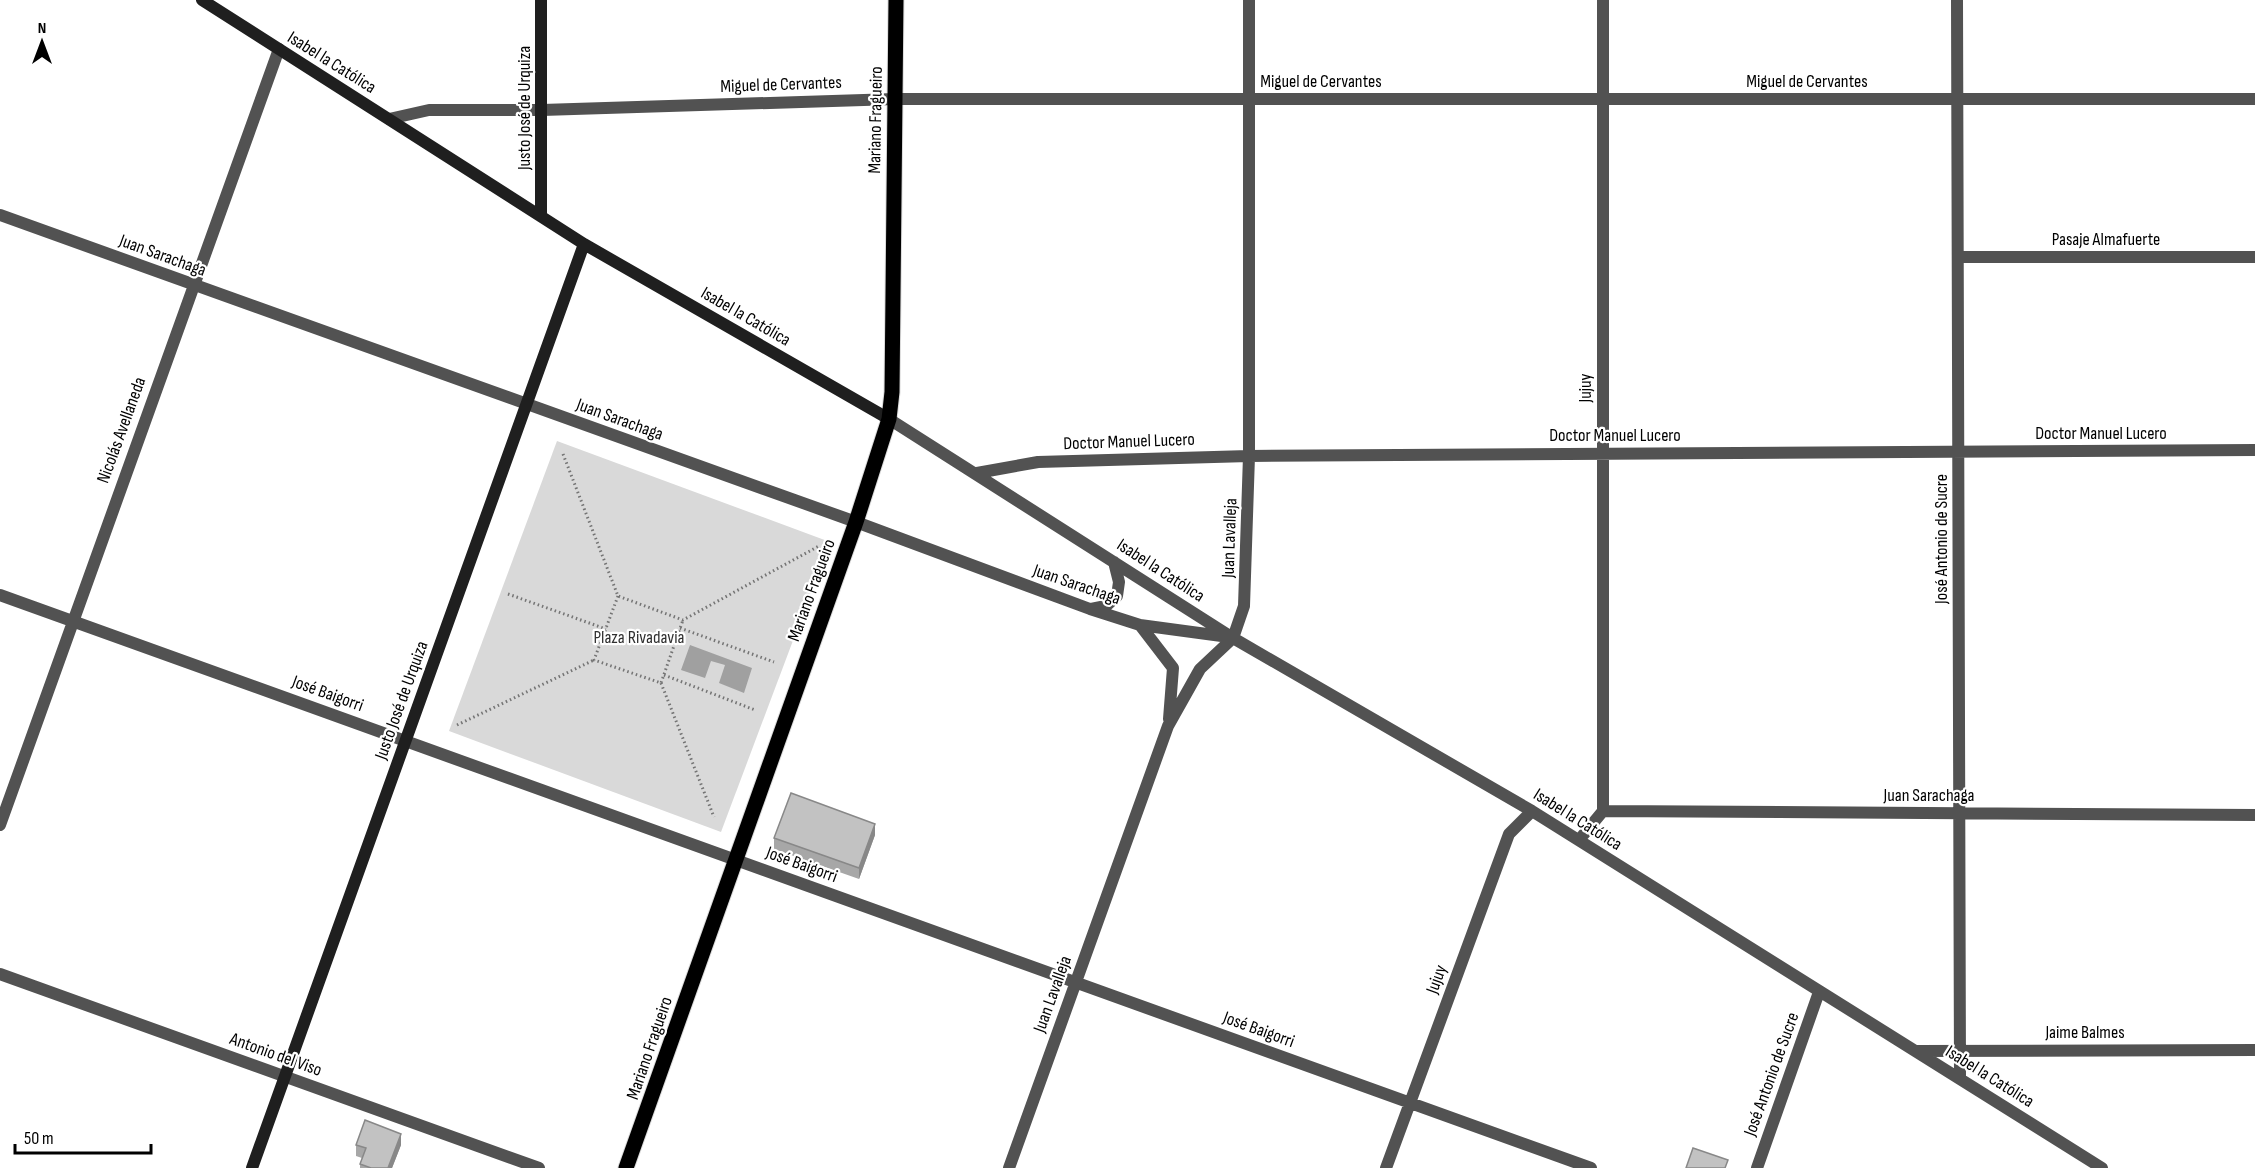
<svg xmlns="http://www.w3.org/2000/svg" width="2255" height="1168" viewBox="0 0 2255 1168" font-family="'Sofia Sans Condensed',sans-serif">
<style>
.green{fill:#d9d9d9}
.water{fill:#a0a0a0}
.lines{fill:none;stroke-linecap:round;stroke-linejoin:round}
.primary-casing{stroke:#dbdbdb;stroke-width:17}
.path{stroke:#747474;stroke-width:3;stroke-dasharray:1.5 3;stroke-linecap:butt}
.street{stroke:#525252;stroke-width:12}
.secondary{stroke:#1f1f1f;stroke-width:12}
.primary{stroke:#000;stroke-width:15}
.wall{fill:#a7a7a7}
.shaded-wall{fill:#888}
.building{fill:#c2c2c2;stroke:#888;stroke-width:1.5}
.labels{text-anchor:middle;stroke-width:4.5;stroke-linejoin:round;paint-order:stroke}
.street-label{font-size:18px;fill:#000;stroke:#fff}
.park-label{font-size:18px;fill:#303030;stroke:#fff}
</style>
<rect width="100%" height="100%" fill="#fff"/>
<!-- green -->
<path class="green" d="M557,441L830,542L721,832L449,731Z"/>
<!-- water -->
<path class="water" d="M690,645L752,668L744,693L719,683L725,665L711,661L705,678L681,670Z"/>
<g class="lines">
<defs>
<path id="primary" d="M626,1168L856,522L889,419L892,392L896,0"/>
</defs>
<!-- primary casing -->
<use href="#primary" class="primary-casing"/>
<!-- path -->
<path class="path" d="M563,454L618,596L683,620L819,546
M508,594L606,629
M618,596L594,660L661,683L683,620
M680,628L774,662
M664,675L755,710
M661,683L714,817
M457,725L594,660"/>
<!-- street -->
<path class="street" d="M1957,0L1960,1079
M389,119L429,110H542L895,99H2255
M0,215L856,522L1090,609L1140,625L1229,637
M1958,257H2255
M889,419L1233,638L1532,811L2102,1168
M977,473L1038,462L1249,456L2255,450
M0,595L1591,1168
M1091,609L1106,606L1117,596L1119,582L1114,562
M1140,625L1173,668L1169,719
M1603,811L2255,815
M0,825L279,49
M1579,840L1603,811V0
M0,974L539,1168
M1917,1051L2255,1050
M1009,1168L1168,726L1200,669L1233,638L1244,606L1249,456V0
M1386,1168L1509,834L1532,811
M1757,1168L1819,992"/>
<!-- secondary -->
<path class="secondary" d="M202,0L584,244L889,419
M541,0V216
M252,1168L584,244"/>
<!-- primary -->
<use href="#primary" class="primary"/>
</g>
<!-- wall -->
<path class="wall" d="M875,835L859,879L774,849V838Z
M356,1145H401L392,1168H360V1164L362,1158L356,1156Z"/>
<!-- shaded-wall -->
<path class="shaded-wall" d="M875,824V835L859,879V868Z
M401,1134V1145L392,1168H388Z"/>
<!-- building -->
<path class="building" d="M791,793L875,824L859,868L774,838Z
M365,1120L401,1134L388,1168H371L360,1164L366,1148L356,1145Z
M1693,1148L1728,1160L1725,1168H1686Z"/>
<g class="labels">
<!-- street labels -->
<g class="street-label">
<text transform="translate(332 62) rotate(32)" y="6">Isabel la Católica</text>
<text x="1321" y="87">Miguel de Cervantes</text>
<text x="1807" y="87">Miguel de Cervantes</text>
<text transform="translate(781 84) rotate(-2)" y="6">Miguel de Cervantes</text>
<text transform="translate(524 108) rotate(-90)" y="6">Justo José de Urquiza</text>
<text transform="translate(875 120) rotate(-89)" y="6">Mariano Fragueiro</text>
<text x="2106" y="245">Pasaje Almafuerte</text>
<text transform="translate(163 255) rotate(20)" y="6">Juan Sarachaga</text>
<text transform="translate(746 316) rotate(30)" y="6">Isabel la Católica</text>
<text transform="translate(1585 388) rotate(-90)" y="6">Jujuy</text>
<text transform="translate(620 419) rotate(20)" y="6">Juan Sarachaga</text>
<text transform="translate(121 430) rotate(-70)" y="6">Nicolás Avellaneda</text>
<text x="2101" y="439">Doctor Manuel Lucero</text>
<text x="1615" y="441">Doctor Manuel Lucero</text>
<text transform="translate(1129 441) rotate(-2)" y="6">Doctor Manuel Lucero</text>
<text transform="translate(1229 538) rotate(-88)" y="6">Juan Lavalleja</text>
<text transform="translate(1941 539) rotate(-90)" y="6">José Antonio de Sucre</text>
<text transform="translate(1161 570) rotate(33)" y="6">Isabel la Católica</text>
<text transform="translate(1077 584) rotate(19)" y="6">Juan Sarachaga</text>
<text transform="translate(811 590) rotate(-70)" y="6">Mariano Fragueiro</text>
<text transform="translate(328 693) rotate(20)" y="6">José Baigorri</text>
<text transform="translate(401 700) rotate(-70)" y="6">Justo José de Urquiza</text>
<text x="1929" y="801">Juan Sarachaga</text>
<text transform="translate(1578 819) rotate(32)" y="6">Isabel la Católica</text>
<text transform="translate(802 864) rotate(20)" y="6">José Baigorri</text>
<text transform="translate(1436 979) rotate(-70)" y="6">Jujuy</text>
<text transform="translate(1052 994) rotate(-70)" y="6">Juan Lavalleja</text>
<text transform="translate(1259 1029) rotate(20)" y="6">José Baigorri</text>
<text x="2085" y="1038">Jaime Balmes</text>
<text transform="translate(649 1048) rotate(-71)" y="6">Mariano Fragueiro</text>
<text transform="translate(276 1054) rotate(20)" y="6">Antonio del Viso</text>
<text transform="translate(1771 1074) rotate(-70)" y="6">José Antonio de Sucre</text>
<text transform="translate(1990 1076) rotate(32)" y="6">Isabel la Católica</text>
</g>
<!-- park labels -->
<g class="park-label">
<text x="639" y="643">Plaza Rivadavia</text>
</g>
</g>
<!-- north arrow -->
<g transform="translate(42 42)" stroke="#ffffff" stroke-width="4.5" paint-order="stroke">
<path d="M0-4.5L10 22L0 15L-10 22Z" fill="#000000"/>
<text y="-9" font-size="16" font-weight="bold" text-anchor="middle" fill="#000000">N</text>
</g>
<!-- scale -->
<path d="M15 1144v9h136v-9" fill="none" stroke="#000000" stroke-width="3"/>
<text x="24" y="1144" font-size="18" fill="#000000" stroke="#ffffff" stroke-width="4.5" paint-order="stroke">50 m</text>
</svg>
